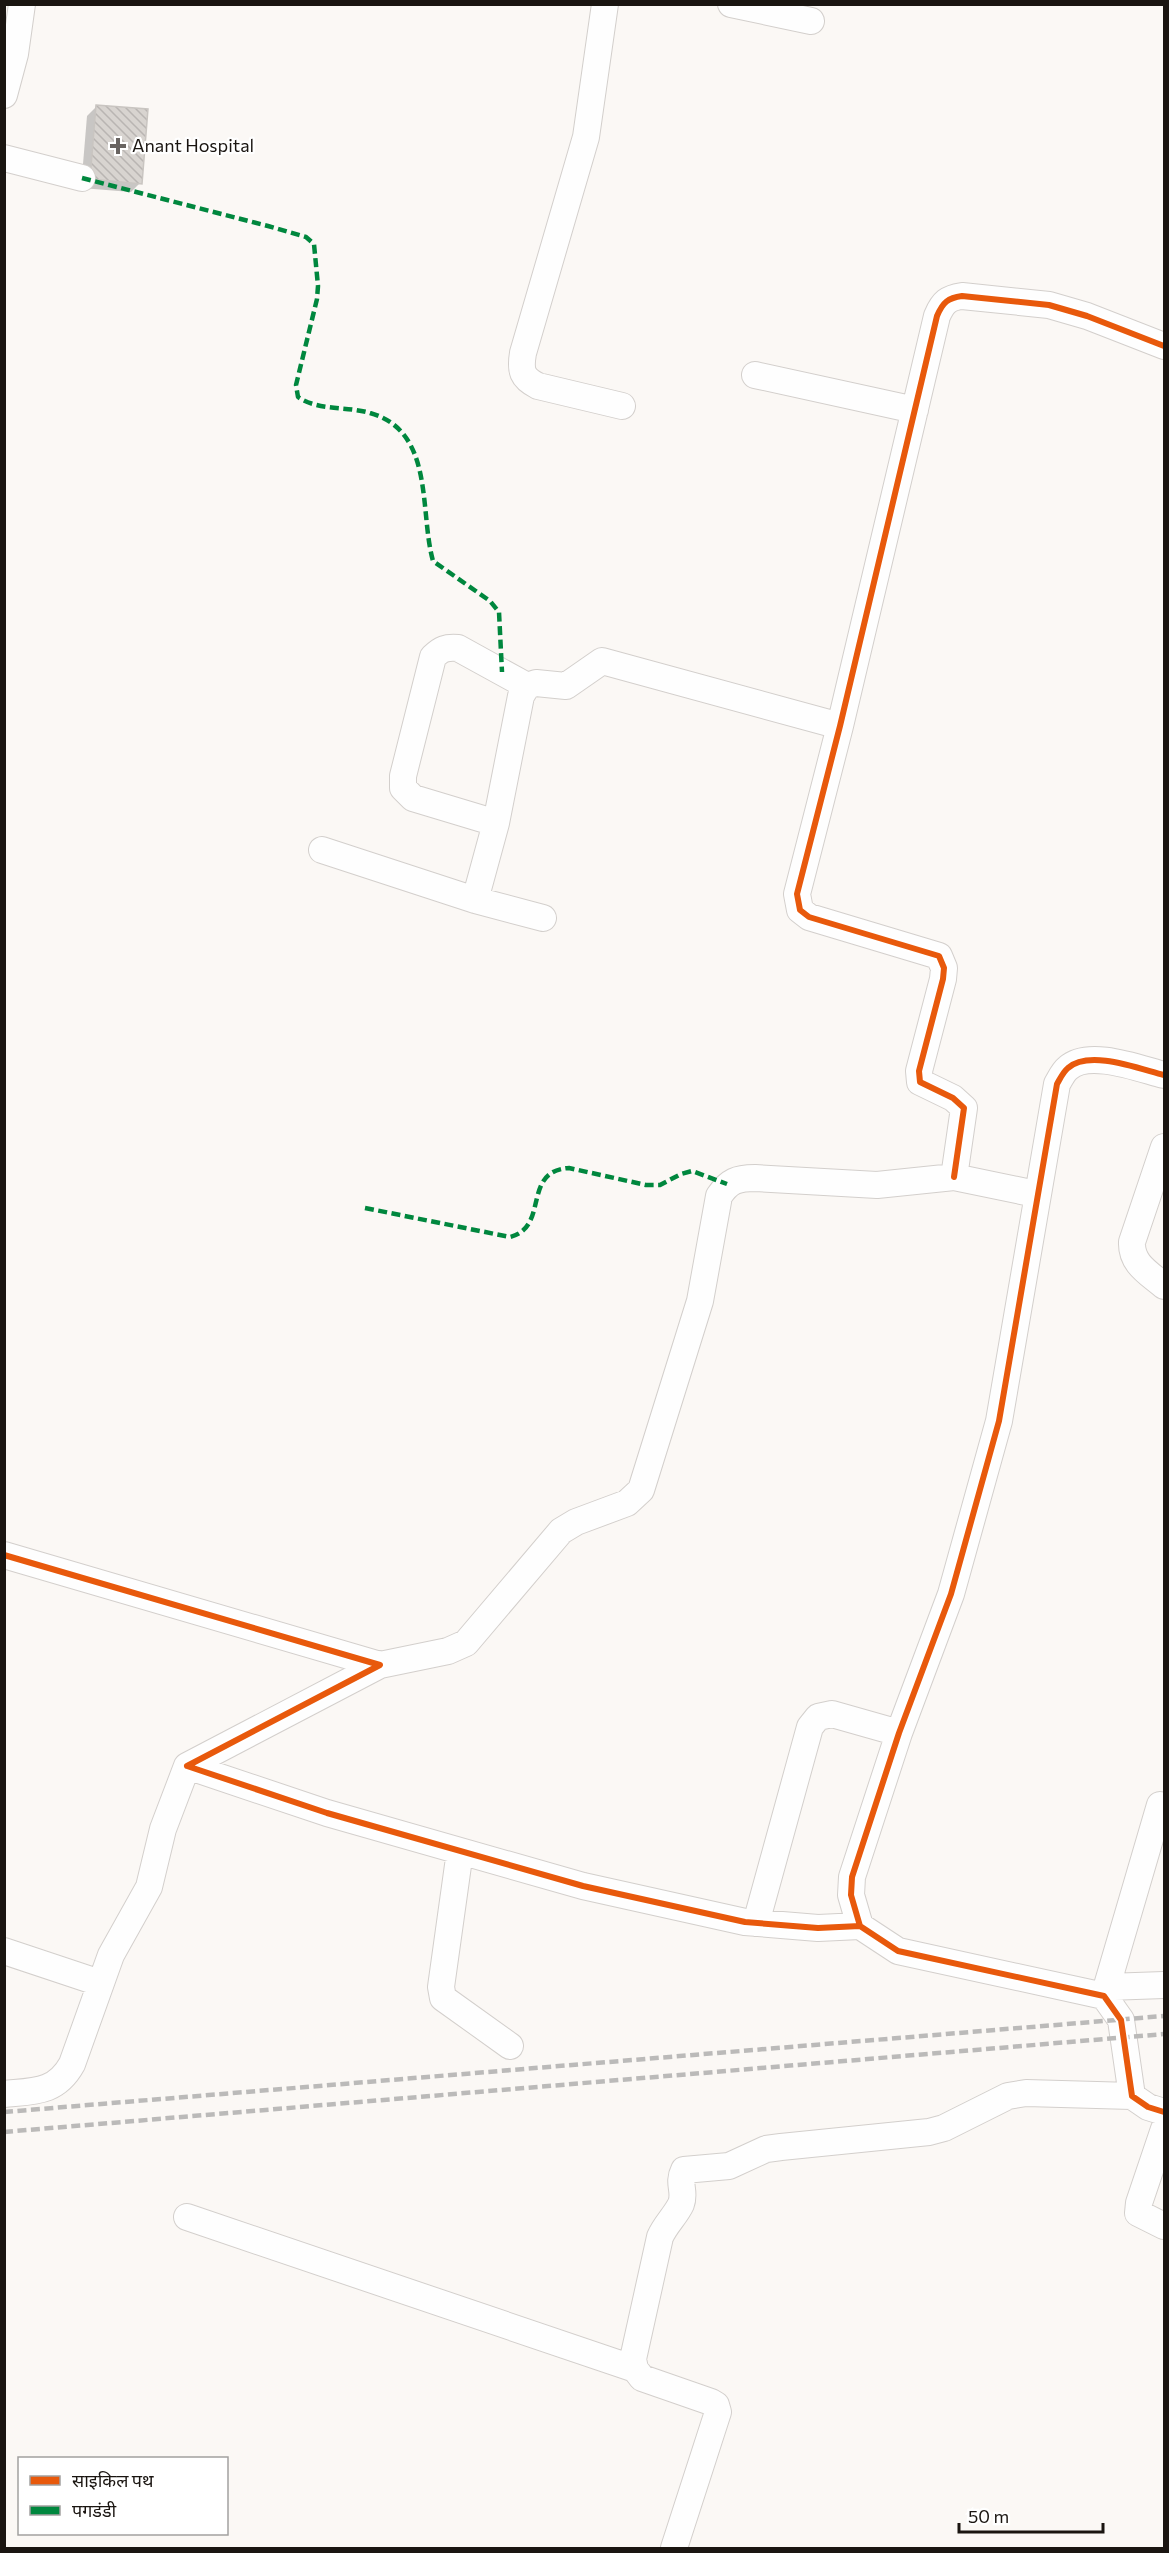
<svg xmlns="http://www.w3.org/2000/svg" width="1169" height="2553" viewBox="0 0 1169 2553" font-family="Commissioner,'Noto Sans Devanagari',sans-serif">
<style>
.shadow{fill:#0003}
.building{fill:url(#building-back-hatch);stroke:#c9c5c1;stroke-width:1.5}
.lines{fill:none;stroke-linecap:round;stroke-linejoin:round}
.minor-casing{stroke:#d3cfcc;stroke-width:28}
.minor{stroke:#fefefe;stroke-width:26}
.rail{stroke:#bbbab9;stroke-width:4.5;stroke-dasharray:9 4.5;stroke-linecap:butt}
.quiet{stroke:#00873e;stroke-width:4.5;stroke-dasharray:9 4.5;stroke-linecap:butt}
.cycleway-casing{stroke:#fff;stroke-width:10}
.cycleway{stroke:#e8590c;stroke-width:6}
.poi-dot{fill:#696461;stroke:#fff;stroke-width:2}
.labels{text-anchor:middle;stroke-width:4.5;stroke-linejoin:round;paint-order:stroke}
.poi-label{font-size:18px;fill:#1a1511;stroke:#fff;text-anchor:start}
</style>
<defs>
<pattern id="building-back-hatch" width="6" height="6" patternUnits="userSpaceOnUse" patternTransform="scale(1.5)"><rect width="6" height="6" fill="#d8d4d0"/><path d="M-1 5l2 2M0 0l6 6M5-1l2 2" fill="none" stroke="#b9b5b2"/></pattern>
</defs>
<rect width="100%" height="100%" fill="#fbf8f5"/>
<!-- shadow -->
<path class="shadow" d="M97,106L140,183L131,192L81,188L87,116Z"/>
<!-- building -->
<path class="building" d="M96,105L148,109L142,184L90,179Z"/>
<g class="lines">
<defs>
<path id="minor" d="M605,4L586,137L523,353C520,371 522,378 538,386L622,406
M731,4L811,21
M4,95L15,54L22,4
M4,158L82,178
M755,375L915,410
M496,823L413,798L403,788V776L433,657C441,649 446,647 458,648L527,686
M322,850L475,900L543,918
M475,900L496,823L521,696L527,686L536,683L566,686L602,661L840,726
M1164,1075C1140,1069 1089,1049 1068,1068C1063,1072 1060,1079 1057,1084L999,1421L951,1594L899,1733L852,1877L851,1895L860,1926L898,1951L1104,1996L1121,2020L1132,2096L1148,2107L1164,2112
M1164,1147L1132,1242C1131,1264 1149,1273 1164,1286
M954,1177L964,1108L953,1098L920,1082L919,1071L943,979L944,968L939,956L809,917L800,910L797,894L840,726L937,316C943,302 948,298 962,296L1049,305L1087,316L1164,346
M4,1555L380,1665L187,1766L327,1813L583,1886L745,1922L818,1928L860,1926
M380,1665L448,1651L466,1643L561,1531L576,1522L627,1503L641,1490L700,1301L719,1196C729,1181 737,1178 755,1178L877,1185L954,1177L1036,1194
M460,1851L441,1987L443,1998L510,2046
M756,1923L810,1727L818,1717L832,1714L899,1733
M4,1951L100,1983
M1107,1987L1164,1985
M1104,1996L1160,1805
M4,2094C34,2091 56,2093 72,2064L111,1955L149,1887L163,1829L187,1766
M1164,2129L1139,2203L1138,2213L1164,2226
M187,2217L635,2369
M674,2548L718,2412L716,2405L711,2402L642,2378L635,2369L633,2359L660,2237C665,2225 676,2215 681,2204C686,2191 677,2184 684,2170L729,2166L766,2149L781,2147L929,2132L944,2128L1008,2096L1026,2093L1132,2096"/>
</defs>
<!-- minor casing -->
<use href="#minor" class="minor-casing"/>
<!-- minor -->
<use href="#minor" class="minor"/>
<!-- rail -->
<path class="rail" d="M4,2112L1164,2016
M4,2132L1164,2034"/>
<!-- quiet -->
<path class="quiet" d="M82,178L268,226L306,237L314,244L318,286L317,299L296,385L298,397C318,411 347,406 370,413C435,431 419,511 433,561L490,601L499,612L502,672
M365,1208L510,1237C550,1227 521,1171 569,1168L646,1185H660L681,1174L692,1171L727,1184"/>
<defs>
<path id="cycleway" d="M1164,1075C1140,1069 1089,1049 1068,1068C1063,1072 1060,1079 1057,1084L999,1421L951,1594L899,1733L852,1877L851,1895L860,1926L898,1951L1104,1996L1121,2020L1132,2096L1148,2107L1164,2112
M954,1177L964,1108L953,1098L920,1082L919,1071L943,979L944,968L939,956L809,917L800,910L797,894L840,726L937,316C943,302 948,298 962,296L1049,305L1087,316L1164,346
M4,1555L380,1665L187,1766L327,1813L583,1886L745,1922L818,1928L860,1926"/>
</defs>
<!-- cycleway casing -->
<use href="#cycleway" class="cycleway-casing"/>
<!-- cycleway -->
<use href="#cycleway" class="cycleway"/>
</g>
<!-- markers -->
<path class="poi-dot" d="M115 137h6v6h6v6h-6v6h-6v-6h-6v-6h6z"/>
<g class="labels">
<!-- poi labels -->
<g class="poi-label">
<text x="132" y="152">Anant Hospital</text>
</g>
</g>
<!-- border -->
<rect width="1169" height="2553" fill="none" stroke="#1a1511" stroke-width="12"/>
<!-- legend -->
<rect x="18" y="2457" width="210" height="78" fill="#ffffff" stroke="#a3a1a0" stroke-width="1.5"/>
<rect x="30" y="2476" width="30" height="9" fill="#e8590c" stroke="#a3a1a0" stroke-width="1.5"/>
<text x="72" y="2487" font-size="18" fill="#1a1511">साइकिल पथ</text>
<rect x="30" y="2506" width="30" height="9" fill="#00873e" stroke="#a3a1a0" stroke-width="1.5"/>
<text x="72" y="2517" font-size="18" fill="#1a1511">पगडंडी</text>
<!-- scale -->
<path d="M959 2523v9h144v-9" fill="none" stroke="#1a1511" stroke-width="3"/>
<text x="968" y="2523" font-size="18" fill="#1a1511" stroke="#ffffff" stroke-width="4.5" paint-order="stroke">50 m</text>
</svg>
